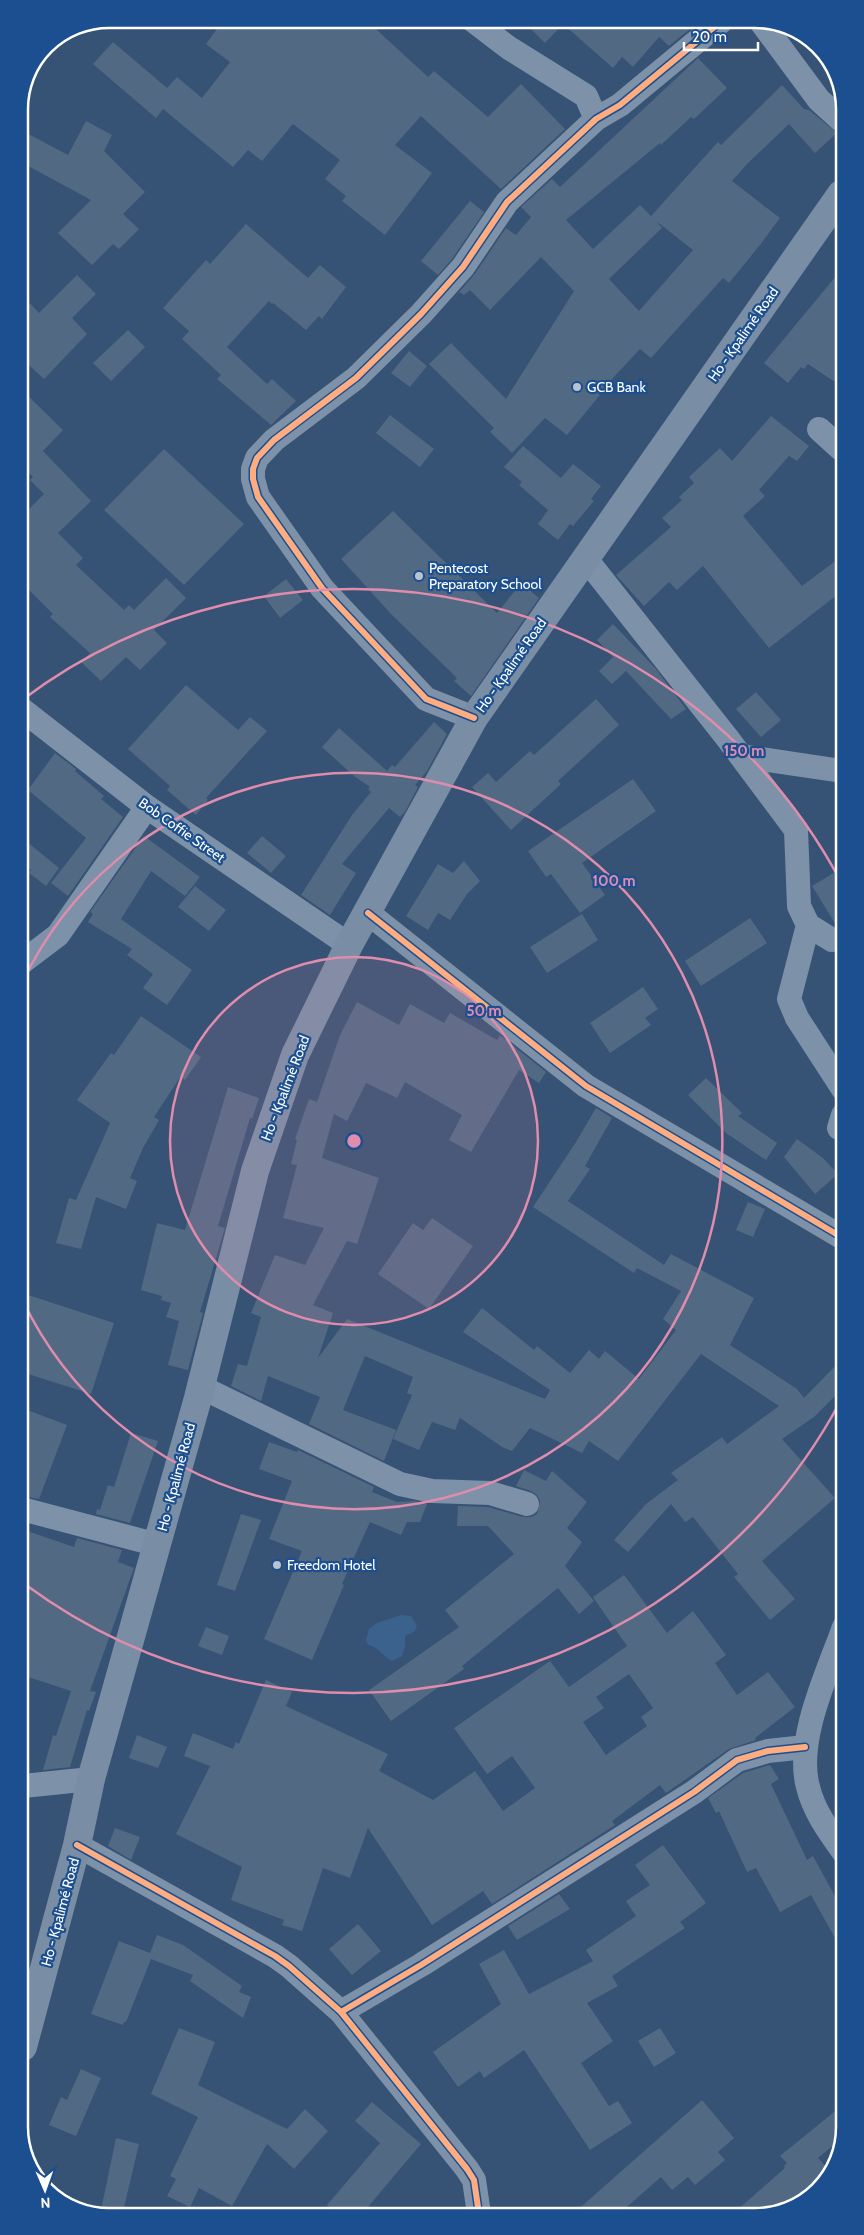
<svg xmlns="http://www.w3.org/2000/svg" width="864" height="2235" viewBox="0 0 864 2235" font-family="Cabin,sans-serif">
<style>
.water{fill:#3b618d}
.building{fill:#526984;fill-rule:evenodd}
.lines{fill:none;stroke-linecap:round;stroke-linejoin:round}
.minor{stroke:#7d92a8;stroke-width:24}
.secondary{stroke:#798da4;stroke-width:28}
.cycleway-casing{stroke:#1b4f8f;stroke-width:9}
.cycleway{stroke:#ffac80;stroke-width:6}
.ring{fill:none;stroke:#e08cad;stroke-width:2.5}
.poi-dot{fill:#b9c2ce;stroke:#1b4f8f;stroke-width:2}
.labels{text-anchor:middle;stroke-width:4.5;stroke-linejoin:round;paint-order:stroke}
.street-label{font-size:14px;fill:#fff;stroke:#1b4f8f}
.poi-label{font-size:14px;fill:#fff;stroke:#1b4f8f;text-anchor:start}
.rim{fill:none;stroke:#fff;stroke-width:2.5}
.centre{fill:#e08cad;stroke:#1b4f8f;stroke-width:2.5}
.ring-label{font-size:15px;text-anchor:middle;font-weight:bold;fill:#e08cad;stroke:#1b4f8f;stroke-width:4.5;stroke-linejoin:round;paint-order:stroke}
</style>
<rect width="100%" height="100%" fill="#365274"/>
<!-- water -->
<path class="water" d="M401,1615L411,1616L417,1626L414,1632L405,1636V1647L402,1656L392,1661C382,1656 379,1647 368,1645L366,1640L369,1629L377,1623Z"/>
<!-- building -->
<path class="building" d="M224,19H365L428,77L434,71L488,117L521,84L565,129L501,189L421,116L395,145L432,173L385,235L342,201L346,196L325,179L340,160L293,124L262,161L248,150L233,167L163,109L156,118L93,64L113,42L167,88L177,77L202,98L230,62L206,44Z
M521,19H679L690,29L669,46L659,37L633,67L622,57L613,68L563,24L545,43Z
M698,58L727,88L694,119L691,117L661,145L660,143L566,220L593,249L640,205L651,216L718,142L721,145L782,85L804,109L809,110L837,133L815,153L789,124L748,163L732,181L780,218L760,245L729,283L723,278L651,358L640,349L598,394L600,395L567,435L545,418L512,453L490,432L494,428L429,364L451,343L506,399L574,291L541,257L490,310L470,290L464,295L459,292L474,275L506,228L516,235L531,217L521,207L552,179L560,187ZM656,221L693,250L639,311L609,279L662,228Z
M86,121L112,135L104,151L145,192L123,214L139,229L119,249L113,244L92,265L58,233L91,200L19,161V129L68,155Z
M470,201L484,212L452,259L438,275L421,261Z
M246,224L308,278L320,265L346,287L322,319L319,316L306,330L273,303L272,304L269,301L227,347L267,384L272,379L296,401L271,425L217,379L221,375L182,339L189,331L163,308L206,260L210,264Z
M841,270V386L808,364L804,369L801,367L788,383L764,363Z
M77,275L96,294L72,318L87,334L44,379L19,356V292L39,313Z
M128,330L145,347L111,381L93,363Z
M409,351L427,366L410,387L391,373Z
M20,388L63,430L43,451L91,501L58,533L83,558L76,565L124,610L129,605L134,610L166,578L186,598L154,630L167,643L140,670L126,657L101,681L81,662L90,653L50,617L53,614L20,581V518L44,494L30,480L33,477L20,464Z
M390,415L434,449L420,467L376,433Z
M771,416L809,446L797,461L789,456L759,490L765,496L743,516L802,586L842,556V591L769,648L703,566L677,590L669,582L644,606L616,575L671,527L662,518L682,500L679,497L694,483L689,477L720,448L732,461Z
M523,446L561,478L573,464L601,486L591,499L594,501L573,526L570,524L558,540L538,524L548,510L519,485L522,482L504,467Z
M164,449L244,524L184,585L104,510Z
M393,511L497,613L521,583L539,598L471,696L454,681L457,678L391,614L341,559Z
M286,579L303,600L280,618L264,596Z
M613,624L656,669L686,709L671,719L626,671L612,684L599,671L613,657L597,640Z
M186,685L238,730L250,717L267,731L206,798L208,800L196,815L167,790L170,786L128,749Z
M756,692L781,720L761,737L736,709Z
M596,699L619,725L558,781L561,784L511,830L472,787L488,773L496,782L530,751L534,755Z
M434,722L447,734L427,771L415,785L418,787L405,812L400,817L389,808L342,864L356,873L330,915L301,895L352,815L371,792L368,789L370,787L354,776L322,747L339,728L387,771L392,765L395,767Z
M55,753L76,769L75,771L104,796L101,799L123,817L68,896L51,883L86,838L28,790Z
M633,779L656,811L582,863L605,895L580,913L551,874L546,877L528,851Z
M144,836L200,877L185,896L151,871L121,919L192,970L167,1005L143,988L153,974L127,955L132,949L88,922L93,914L90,912Z
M262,836L286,856L271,873L247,853Z
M21,837L59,868L46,886L29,873L31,870L21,862Z
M464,861L480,881L467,894L450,920L438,913L428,930L406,916L438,864L453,873Z
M842,868V925H836L812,886Z
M195,886L226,910L209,931L178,907Z
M582,914L598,940L547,973L530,947Z
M750,918L767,943L701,986L685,961Z
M643,987L658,1009L645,1018L651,1025L610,1053L590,1023Z
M357,1002L399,1025L410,1004L444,1023L450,1013L497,1040L500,1035L546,1072L539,1083L519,1070L471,1152L449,1140L462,1115L405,1082L397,1098L366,1083L347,1121L334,1114L322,1158L379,1178L357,1244L347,1241L313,1305L333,1313L318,1358L347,1319L545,1399L550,1390L463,1332L482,1308L534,1350L537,1346L570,1373L589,1350L599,1359L605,1351L639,1379L676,1330L663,1319L681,1291L637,1268L634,1273L533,1207L576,1142L596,1108L612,1118L585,1166L590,1169L568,1201L664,1265L671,1254L754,1298L730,1345L797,1389L804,1398L843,1358L844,1387L814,1417L782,1439L835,1498L762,1561L795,1599L770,1620L734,1577L738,1574L693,1517L685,1522L671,1504L628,1552L614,1540L646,1504L678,1480L671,1473L722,1437L727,1444L779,1406L701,1354L618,1461L589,1441L582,1453L530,1428L512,1451L502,1447L460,1418L455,1430L432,1422L419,1450L393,1439L412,1395L407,1393L413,1377L365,1356L343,1410L396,1430L384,1461L309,1424L320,1397L268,1376L261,1401L231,1386L238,1364L247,1366L261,1317L251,1313L275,1255L305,1265L324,1228L283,1218L297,1165L291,1164L297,1140L295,1139L309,1099L317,1102L340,1035Z
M141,1016L201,1057L185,1080L181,1076L154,1117L159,1120L143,1148L130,1178L137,1181L126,1209L96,1197L81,1249L56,1243L69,1198L76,1200L110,1123L77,1100L111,1053L114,1055Z
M706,1078L742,1113L738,1116L777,1143L766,1160L726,1133L688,1095Z
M228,1087L259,1098L252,1119L250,1118L218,1226L225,1228L200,1312L203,1313L188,1370L168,1365L179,1321L166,1317L171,1303L161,1300L162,1296L141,1290L157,1223L185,1230Z
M797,1139L823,1158L838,1174L815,1194L784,1157Z
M748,1202L765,1209L753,1237L736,1230Z
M432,1218L473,1246L429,1309L378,1274L413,1223L423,1230Z
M22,1293L114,1323L91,1394L22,1372Z
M22,1408L67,1425L39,1499L22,1496Z
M131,1433L158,1441L130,1523L96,1514L97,1509L100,1510L108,1485L114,1487Z
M269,1442L297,1452L298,1450L374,1487L372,1492L397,1502L414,1501L427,1504L420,1522H407L401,1535L370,1522L342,1584L344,1585L312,1660L264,1639L302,1551L269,1539L292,1481L259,1469Z
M524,1470L546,1481L552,1471L587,1502L567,1528L582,1542L565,1566L594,1601L579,1614L558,1588L462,1666L464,1669L391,1721L369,1690L459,1627L445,1610L514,1554L488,1526H457L458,1506L488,1507L523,1517H531L537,1514L540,1501L537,1495L531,1491L516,1486Z
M241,1514L261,1520L235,1591L217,1585Z
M22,1523L29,1525L27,1531L74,1547L77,1538L122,1550L118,1562L134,1568L90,1691L96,1692L89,1711L87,1710L70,1767L43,1770L53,1735L56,1736L71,1691L22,1675Z
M624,1575L667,1633L693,1611L726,1655L715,1663L737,1695L768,1672L795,1707L755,1738L756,1740L729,1749L666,1793L660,1785L612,1821L615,1825L492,1904L483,1891L432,1925L368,1828L350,1878L323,1868L302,1931L282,1925L284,1920L276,1917L231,1900L242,1867L176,1834L210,1766L184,1756L193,1733L233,1749L236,1742L239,1744L266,1680L292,1692L286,1706L388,1754L379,1771L433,1800L475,1771L503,1811L535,1788L512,1756L487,1774L454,1728L550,1661L569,1687L627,1646L593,1597ZM629,1674L653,1708L641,1717L647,1726L606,1755L583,1722L604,1708L596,1697Z
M206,1627L229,1636L222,1655L198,1646Z
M137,1735L167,1747L158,1768L129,1758Z
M770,1765L779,1779L771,1784L807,1860L813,1856L836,1898L845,1894V1956L811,1895L780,1912L756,1868L747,1872L719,1811L716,1813L708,1798L743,1773Z
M115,1828L140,1837L131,1860L108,1846Z
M663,1845L706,1903L680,1922L685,1928L612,1976L618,1986L587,2003L613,2041L581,2063L609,2106L618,2101L632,2123L590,2150L524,2050L484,2078L480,2071L458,2087L433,2052L501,2004L479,1964L504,1950L529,1994L593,1961L586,1950L636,1916L626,1901L650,1885L635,1865Z
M559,1894L570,1909L517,1940L508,1926Z
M358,1924L381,1951L352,1975L329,1949Z
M157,1935L183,1945L242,1986L239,1992L251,1997L243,2018L190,1981L193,1975L151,1959L126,2022H124L123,2025L91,2014L119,1941L150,1953Z
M179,2028L215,2042L198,2085L287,2129L305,2109L328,2131L294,2169L267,2144L232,2206L199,2188L190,2207L167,2196L176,2179L170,2176L198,2117L151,2094Z
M660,2028L676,2053L654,2067L638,2041Z
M81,2069L101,2078L76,2136L49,2125L61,2097L67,2100Z
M702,2100L734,2138L718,2152L725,2160L695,2185L688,2177L672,2190L661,2177L620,2213H574Z
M372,2102L421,2144L362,2214H338L327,2205L380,2143L355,2121Z
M845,2103V2127L842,2138L818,2158L830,2171L828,2178L809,2193L807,2191L783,2212H735L785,2168L784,2166L787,2163L780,2156Z
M116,2138L139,2144L122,2216H102L100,2215Z"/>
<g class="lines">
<!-- minor -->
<path class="minor" d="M471,19L509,48L586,96L596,119
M759,19L819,100L841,120
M819,429L841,449
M586,559L728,739L796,830L799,906L808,925L832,940L843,938
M20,708L147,807L349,945
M474,718L426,699L322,588L258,497L253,479V469L257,458L274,440L356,378L421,314L463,267L507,202L596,119L620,105L724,19
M741,756L842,771
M368,913L586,1086L843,1238
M808,925L789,999L797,1018L843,1089
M21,963L58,935L147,807
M839,1128L843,1115
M201,1387L400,1484L432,1491L490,1493L527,1504
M22,1509L158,1545
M844,1627C828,1672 795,1740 808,1787C814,1812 830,1833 845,1854
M23,1786L91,1779
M77,1845L275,1956L289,1966L341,2012L467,2169L474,2180L479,2214
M341,2012L421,1965L694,1792L737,1760L768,1751L805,1747"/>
<!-- secondary -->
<path class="secondary" d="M23,2047L77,1845L91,1779L198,1398L255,1171L295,1055L349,945L474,718L841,194"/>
<defs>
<path id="cycleway" d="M474,718L426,699L322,588L258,497L253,479V469L257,458L274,440L356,378L421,314L463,267L507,202L596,119L620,105L724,19
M368,913L586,1086L843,1238
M77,1845L275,1956L289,1966L341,2012L467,2169L474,2180L479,2214
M341,2012L421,1965L694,1792L737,1760L768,1751L805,1747"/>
</defs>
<!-- cycleway casing -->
<use href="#cycleway" class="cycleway-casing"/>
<!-- cycleway -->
<use href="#cycleway" class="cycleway"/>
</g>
<!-- distance rings -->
<circle cx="354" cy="1141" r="184" fill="#e08cad" fill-opacity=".12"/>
<g class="ring">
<circle cx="354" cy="1141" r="184"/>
<path d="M22 983A368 368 0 1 1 22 1299"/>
<path d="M841 1400A552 552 0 0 1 26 1585M22 700A552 552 0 0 1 841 882"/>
</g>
<!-- markers -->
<g class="poi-dot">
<circle cx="577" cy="387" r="5"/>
<circle cx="419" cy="576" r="5"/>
<circle cx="277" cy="1565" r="5"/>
</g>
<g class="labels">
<!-- street labels -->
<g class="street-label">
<text transform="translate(743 334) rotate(-55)" y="5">Ho - Kpalimé Road</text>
<text transform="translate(511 665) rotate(-55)" y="5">Ho - Kpalimé Road</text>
<text transform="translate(182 830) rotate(35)" y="5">Bob Coffie Street</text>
<text transform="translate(285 1088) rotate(-69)" y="5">Ho - Kpalimé Road</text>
<text transform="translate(176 1477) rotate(-75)" y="5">Ho - Kpalimé Road</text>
<text transform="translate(60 1912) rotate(-75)" y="5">Ho - Kpalimé Road</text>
</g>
<!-- poi labels -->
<g class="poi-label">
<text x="587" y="392">GCB Bank</text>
<text x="429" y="573">Pentecost<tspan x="429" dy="16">Preparatory School</tspan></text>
<text x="287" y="1570">Freedom Hotel</text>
</g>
</g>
<!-- crop -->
<path d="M0 0H864V2235H0ZM109 28H755A81 81 0 0 1 836 109V2127A81 81 0 0 1 755 2208H109A81 81 0 0 1 28 2127V109A81 81 0 0 1 109 28Z" fill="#1b4f8f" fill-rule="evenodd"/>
<path class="rim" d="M109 28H755A81 81 0 0 1 836 109V2127A81 81 0 0 1 755 2208H109A81 81 0 0 1 28 2127V109A81 81 0 0 1 109 28Z"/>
<circle cx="354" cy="1141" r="8" class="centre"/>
<g class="ring-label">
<text x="744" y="756">150 m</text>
<text x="614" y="886">100 m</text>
<text x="484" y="1016">50 m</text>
</g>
<!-- north arrow -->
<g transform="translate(45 2190) rotate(178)" stroke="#1b4f8f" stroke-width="4" paint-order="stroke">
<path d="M0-4L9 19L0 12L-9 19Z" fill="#ffffff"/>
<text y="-8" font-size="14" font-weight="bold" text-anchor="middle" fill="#ffffff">N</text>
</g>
<!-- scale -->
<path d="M684 42v8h74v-8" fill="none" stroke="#ffffff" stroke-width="2.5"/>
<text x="692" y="42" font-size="15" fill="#ffffff" stroke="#1b4f8f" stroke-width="4" paint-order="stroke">20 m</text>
</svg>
